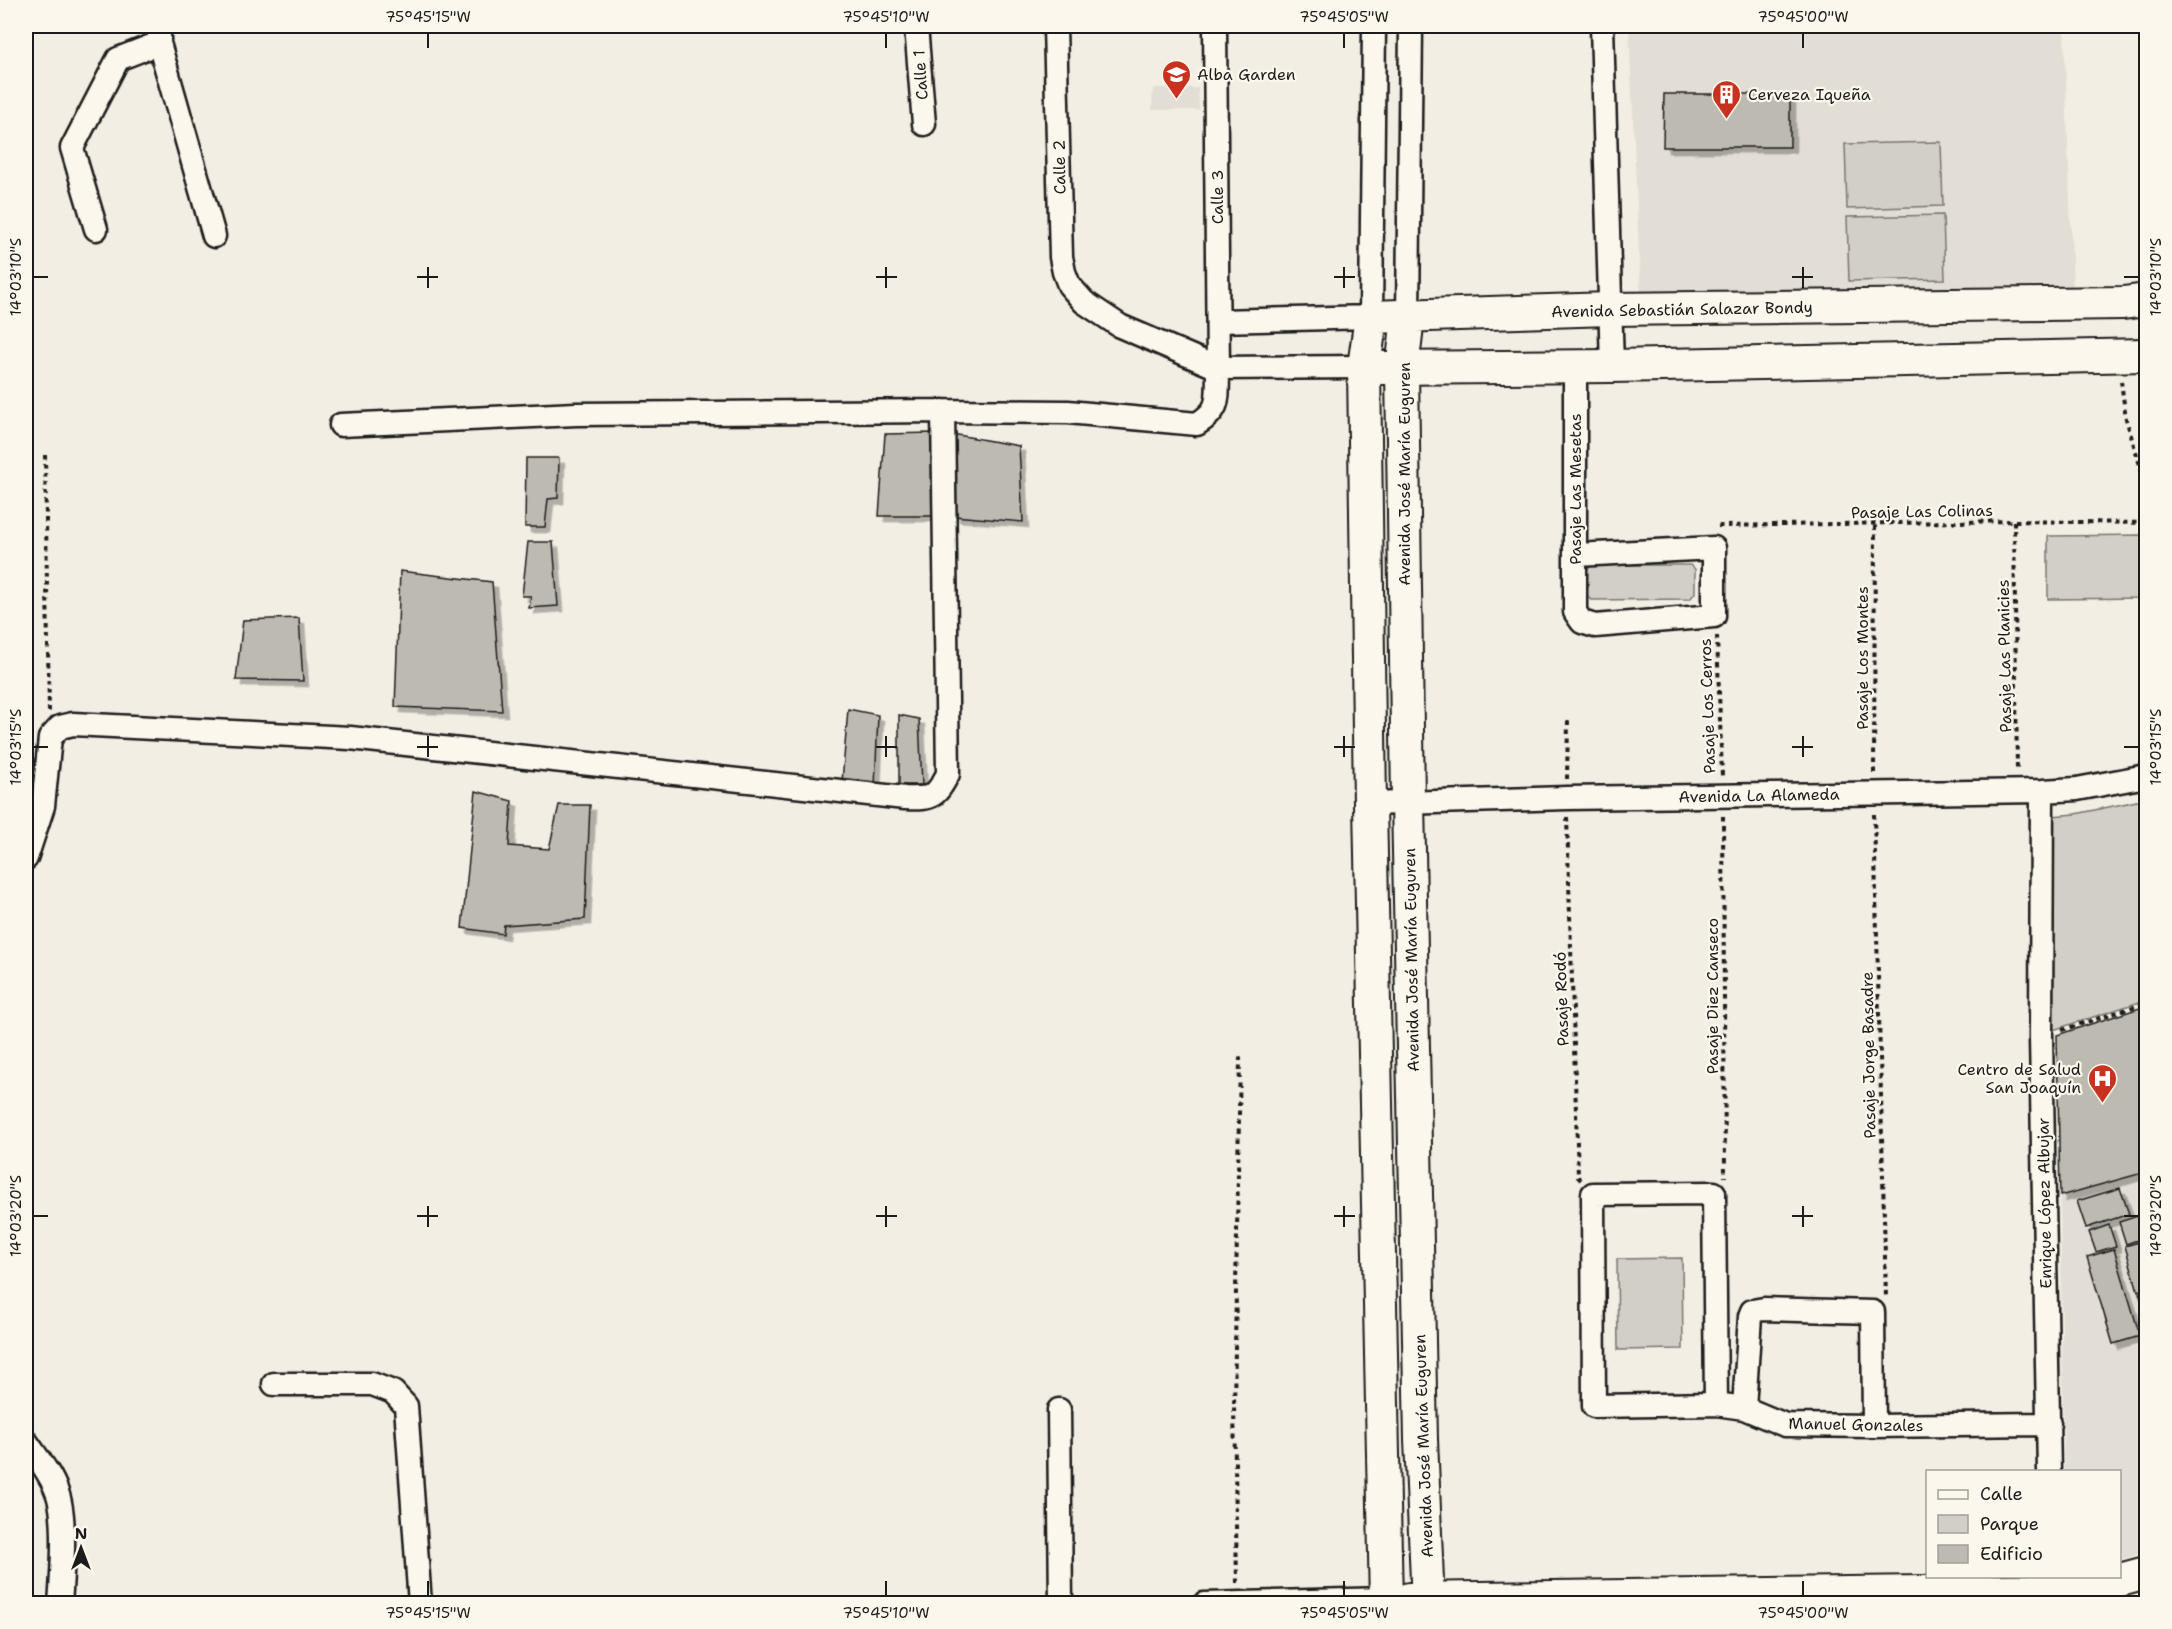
<svg xmlns="http://www.w3.org/2000/svg" width="2172" height="1629" viewBox="0 0 2172 1629" font-family="'Shantell Sans',sans-serif">
<style>
.built{fill:#e2ded5}
.green{fill:#d2cfc6;stroke:#777671;stroke-width:1.5}
.building{fill:#bdbab1;stroke:#1c1c1c;stroke-width:1.5;filter:url(#shadow)}
.lines{fill:none;stroke-linecap:round;stroke-linejoin:round}
.street-casing{stroke:#1c1c1c;stroke-width:27}
.secondary-casing{stroke:#1c1c1c;stroke-width:36}
.path{stroke:#1c1c1c;stroke-width:4;stroke-dasharray:4.5 4.5;stroke-linecap:butt}
.street{stroke:#fbf7ec;stroke-width:22}
.secondary{stroke:#fbf7ec;stroke-width:32}
.ticks{fill:none;stroke:#1c1c1c;stroke-width:2}
.labels{text-anchor:middle;stroke-width:4.5;stroke-linejoin:round;paint-order:stroke}
.poi-label{font-size:16px;fill:#1c1c1c;stroke:#fbf7ec;text-anchor:start}
.street-label{font-size:16px;fill:#1c1c1c;stroke:#fbf7ec}
.neatline{fill:none;stroke:#1c1c1c;stroke-width:2}
.ticks-label{font-size:15px;text-anchor:middle;fill:#1c1c1c}
</style>
<defs>
<filter id="shadow"><feDropShadow dx="5.5" dy="5.5" stdDeviation="0" flood-color="#0004"/></filter>
</defs>
<rect width="100%" height="100%" fill="#f2eee4"/>
<filter id="ink" filterUnits="userSpaceOnUse"><feTurbulence type="fractalNoise" baseFrequency=".0167" numOctaves="2"/><feDisplacementMap in="SourceGraphic" scale="12" xChannelSelector="R" yChannelSelector="G"/><feConvolveMatrix kernelMatrix="1 2 1 2 8 2 1 2 1" color-interpolation-filters="sRGB"/></filter>
<g filter="url(#ink)">
<!-- built -->
<path class="built" d="M1629,26H2104L2064,27L2073,289L1641,299Z
M1153,88H1198L1199,110H1152Z
M2146,1172V1552L2120,1560V1472L2064,1471L2060,1196Z"/>
<!-- green -->
<path class="green" d="M1941,142L1943,206L1847,209L1845,144Z
M1943,215L1945,279L1849,281L1847,217Z
M2146,535V598L2048,599V536Z
M1593,565H1690L1695,569V593L1690,599L1591,600L1585,594L1584,572Z
M2146,799V1000L2053,1030L2051,816L2076,814Z
M1682,1258L1683,1349L1618,1350L1617,1259Z"/>
<!-- building -->
<path class="building" d="M1664,94H1790V147H1663Z
M934,433L939,516H879L885,434Z
M952,434L1019,446L1023,522L954,516Z
M526,458H559L558,498L548,499L545,527H525Z
M528,542H553L558,606L529,608L531,596H522Z
M400,571L492,582L502,711L395,707Z
M299,618L303,681L236,680L243,620Z
M848,709L878,715L875,787L842,782Z
M899,715L919,719L922,785H899Z
M476,791L512,801L509,846L549,849L559,805H590L585,919L504,925L503,934L462,928Z
M2146,1006V1172L2060,1196L2057,1035Z
M2120,1188L2129,1214L2086,1228L2077,1201Z
M2141,1215L2146,1237L2126,1244L2119,1222Z
M2109,1225L2116,1246L2096,1252L2089,1232Z
M2146,1240V1288L2138,1291L2125,1246Z
M2114,1249L2140,1336L2113,1344L2087,1257Z
M2146,1290V1315L2139,1293Z"/>
<g class="lines">
<defs>
<path id="street" d="M159,26V43L214,236
M916,26L924,124
M1055,26L1061,257L1064,272L1069,285L1084,302L1120,326L1218,368L1364,367
M1602,26L1612,366
M96,229L72,148L118,59L159,43
M1408,317L1411,26
M1218,321L1371,317L1374,26
M1575,367V612L1582,622L1595,626L1714,616V548L1576,555
M341,425L576,414L943,411L1068,412L1197,424C1221,409 1217,400 1218,373L1215,26
M2042,791L2041,1037L2049,1472
M1370,804L1567,798L2042,791L2077,789L2146,776
M26,858L43,806L50,738L60,727L73,724L350,738L905,798C932,799 935,798 948,774L943,411
M274,1384H372L393,1392L406,1406L420,1604
M1716,1404L1714,1193L1593,1194L1594,1406L1716,1404L1744,1408L1785,1425L1874,1426L2049,1424
M1744,1408L1750,1316L1752,1311L1764,1309L1873,1312L1874,1426
M1059,1410L1061,1604
M26,1441C36,1456 51,1474 57,1492C67,1517 62,1576 60,1604
M1204,1604L1386,1599"/>
<path id="secondary" d="M1408,317L1402,369L1408,802L1421,1439L1428,1604
M1383,368L1612,366L2146,355
M1409,1599L2071,1590L2105,1584L2146,1573
M1386,1604L1370,804L1364,367L1371,317L1610,309L2123,303L2146,300"/>
</defs>
<!-- street casing -->
<use href="#street" class="street-casing"/>
<!-- secondary casing -->
<use href="#secondary" class="secondary-casing"/>
<!-- path -->
<path class="path" d="M2121,381L2126,419L2146,485
M45,455L49,712
M2014,521L2017,772
M1720,528V526L2014,521L2146,523
M1717,636L1722,776
M1874,773L1875,523
M1567,779L1568,720
M1874,814L1886,1298
M1723,816L1725,1177
M1567,817L1578,1177L1581,1180
M2062,1030L2146,1003
M1237,1583L1234,1406L1240,1056"/>
<!-- street -->
<use href="#street" class="street"/>
<!-- secondary -->
<use href="#secondary" class="secondary"/>
</g>
</g>
<!-- ticks -->
<path class="ticks" d="M428,33V48M886,33V48M1344,33V48M1803,33V48M428,267V288M886,267V288M1344,267V288M1803,267V288M33,277H48M417,277H438M876,277H897M1334,277H1355M1792,277H1813M2124,277H2139M428,736V757M886,736V757M1344,736V757M1803,736V757M33,747H48M417,747H438M876,747H897M1334,747H1355M1792,747H1813M2124,747H2139M428,1206V1227M886,1206V1227M1344,1206V1227M1803,1206V1227M33,1216H48M417,1216H438M876,1216H897M1334,1216H1355M1792,1216H1813M2124,1216H2139M428,1581V1596M886,1581V1596M1344,1581V1596M1803,1581V1596"/>
<!-- icons -->
<defs>
<symbol id="school-pin" viewBox="-11 -11 22 30"><path d="M0 17L-7.5 6A9.5 9.5 0 1 1 7.5 6Z" fill="#c8321e" stroke="#fbf7ec"/><path d="M0-5L7-2L0 1L-7-2ZM-4 1L0 2.5L4 1V4Q0 6-4 4Z" fill="#fff"/></symbol>
<symbol id="building-pin" viewBox="-11 -11 22 30"><path d="M0 17L-7.5 6A9.5 9.5 0 1 1 7.5 6Z" fill="#c8321e" stroke="#fbf7ec"/><path d="M-4-6H4V6H1V3H-1V6H-4ZM-2.5-4.3h1.7v1.8h-1.7ZM.8-4.3h1.7v1.8H.8ZM-2.5-1h1.7V.8h-1.7ZM.8-1h1.7V.8H.8Z" fill="#fff"/></symbol>
<symbol id="hospital-pin" viewBox="-11 -11 22 30"><path d="M0 17L-7.5 6A9.5 9.5 0 1 1 7.5 6Z" fill="#c8321e" stroke="#fbf7ec"/><path d="M-5-5h3v3.5h4V-5h3V5h-3V1.5h-4V5h-3Z" fill="#fff"/></symbol>
</defs>
<g fill-rule="evenodd">
<use href="#school-pin" x="1160" y="58" width="33" height="45"/>
<use href="#building-pin" x="1710" y="78" width="33" height="45"/>
<use href="#hospital-pin" x="2086" y="1062" width="33" height="45"/>
</g>
<g class="labels">
<!-- poi labels -->
<g class="poi-label">
<text x="1197" y="80">Alba Garden</text>
<text x="1748" y="100">Cerveza Iqueña</text>
<text x="2081" y="1075" text-anchor="end">Centro de Salud<tspan x="2081" dy="18">San Joaquín</tspan></text>
</g>
<!-- street labels -->
<g class="street-label">
<text transform="translate(920 75) rotate(-94)" y="6">Calle 1</text>
<text transform="translate(1059 167) rotate(-91)" y="6">Calle 2</text>
<text transform="translate(1217 197) rotate(-90)" y="6">Calle 3</text>
<text transform="translate(1682 309) rotate(-1)" y="6">Avenida Sebastián Salazar Bondy</text>
<text transform="translate(1404 474) rotate(-90)" y="6">Avenida José María Euguren</text>
<text transform="translate(1575 489) rotate(-90)" y="6">Pasaje Las Mesetas</text>
<text transform="translate(1922 511) rotate(-1)" y="6">Pasaje Las Colinas</text>
<text transform="translate(2004 656) rotate(-91)" y="6">Pasaje Las Planicies</text>
<text transform="translate(1862 658) rotate(-90)" y="6">Pasaje Los Montes</text>
<text transform="translate(1707 706) rotate(-92)" y="6">Pasaje Los Cerros</text>
<text transform="translate(1759 795) rotate(-1)" y="6">Avenida La Alameda</text>
<text transform="translate(1411 960) rotate(-91)" y="6">Avenida José María Euguren</text>
<text transform="translate(1712 996) rotate(-90)" y="6">Pasaje Diez Canseco</text>
<text transform="translate(1561 999) rotate(-92)" y="6">Pasaje Rodó</text>
<text transform="translate(1868 1055) rotate(-91)" y="6">Pasaje Jorge Basadre</text>
<text transform="translate(2044 1203) rotate(-91)" y="6">Enrique López Albujar</text>
<text transform="translate(1856 1424) rotate(1)" y="6">Manuel Gonzales</text>
<text transform="translate(1423 1446) rotate(-92)" y="6">Avenida José María Euguren</text>
</g>
</g>
<!-- margin -->
<rect width="2172" height="1629" fill="none" stroke="#fbf7ec" stroke-width="66"/>
<!-- legend -->
<rect x="1926" y="1470" width="195" height="108" fill="#fbf7ec" stroke="#a29f99" stroke-width="1.5"/>
<rect x="1938" y="1490" width="30" height="9" fill="#fbf7ec" stroke="#a29f99" stroke-width="1.5"/>
<text x="1980" y="1500" font-size="18" fill="#1c1c1c">Calle</text>
<rect x="1938" y="1515" width="30" height="18" fill="#d2cfc6" stroke="#a29f99" stroke-width="1.5"/>
<text x="1980" y="1530" font-size="18" fill="#1c1c1c">Parque</text>
<rect x="1938" y="1545" width="30" height="18" fill="#bdbab1" stroke="#a29f99" stroke-width="1.5"/>
<text x="1980" y="1560" font-size="18" fill="#1c1c1c">Edificio</text>
<!-- north arrow -->
<g transform="translate(81 1548)" stroke="#fbf7ec" stroke-width="4.5" paint-order="stroke">
<path d="M0-4.5L10 22L0 15L-10 22Z" fill="#1c1c1c"/>
<text y="-9" font-size="16" font-weight="bold" text-anchor="middle" fill="#1c1c1c">N</text>
</g>
<rect x="33" y="33" width="2106" height="1563" class="neatline"/>
<g class="ticks-label">
<text x="428" y="22">75°45'15"W</text>
<text x="886" y="22">75°45'10"W</text>
<text x="1344" y="22">75°45'05"W</text>
<text x="1803" y="22">75°45'00"W</text>
<text transform="translate(16 277) rotate(-90)" y="5">14°03'10"S</text>
<text transform="translate(2156 277) rotate(-90)" y="5">14°03'10"S</text>
<text transform="translate(16 747) rotate(-90)" y="5">14°03'15"S</text>
<text transform="translate(2156 747) rotate(-90)" y="5">14°03'15"S</text>
<text transform="translate(16 1216) rotate(-90)" y="5">14°03'20"S</text>
<text transform="translate(2156 1216) rotate(-90)" y="5">14°03'20"S</text>
<text x="428" y="1618">75°45'15"W</text>
<text x="886" y="1618">75°45'10"W</text>
<text x="1344" y="1618">75°45'05"W</text>
<text x="1803" y="1618">75°45'00"W</text>
</g>
</svg>
